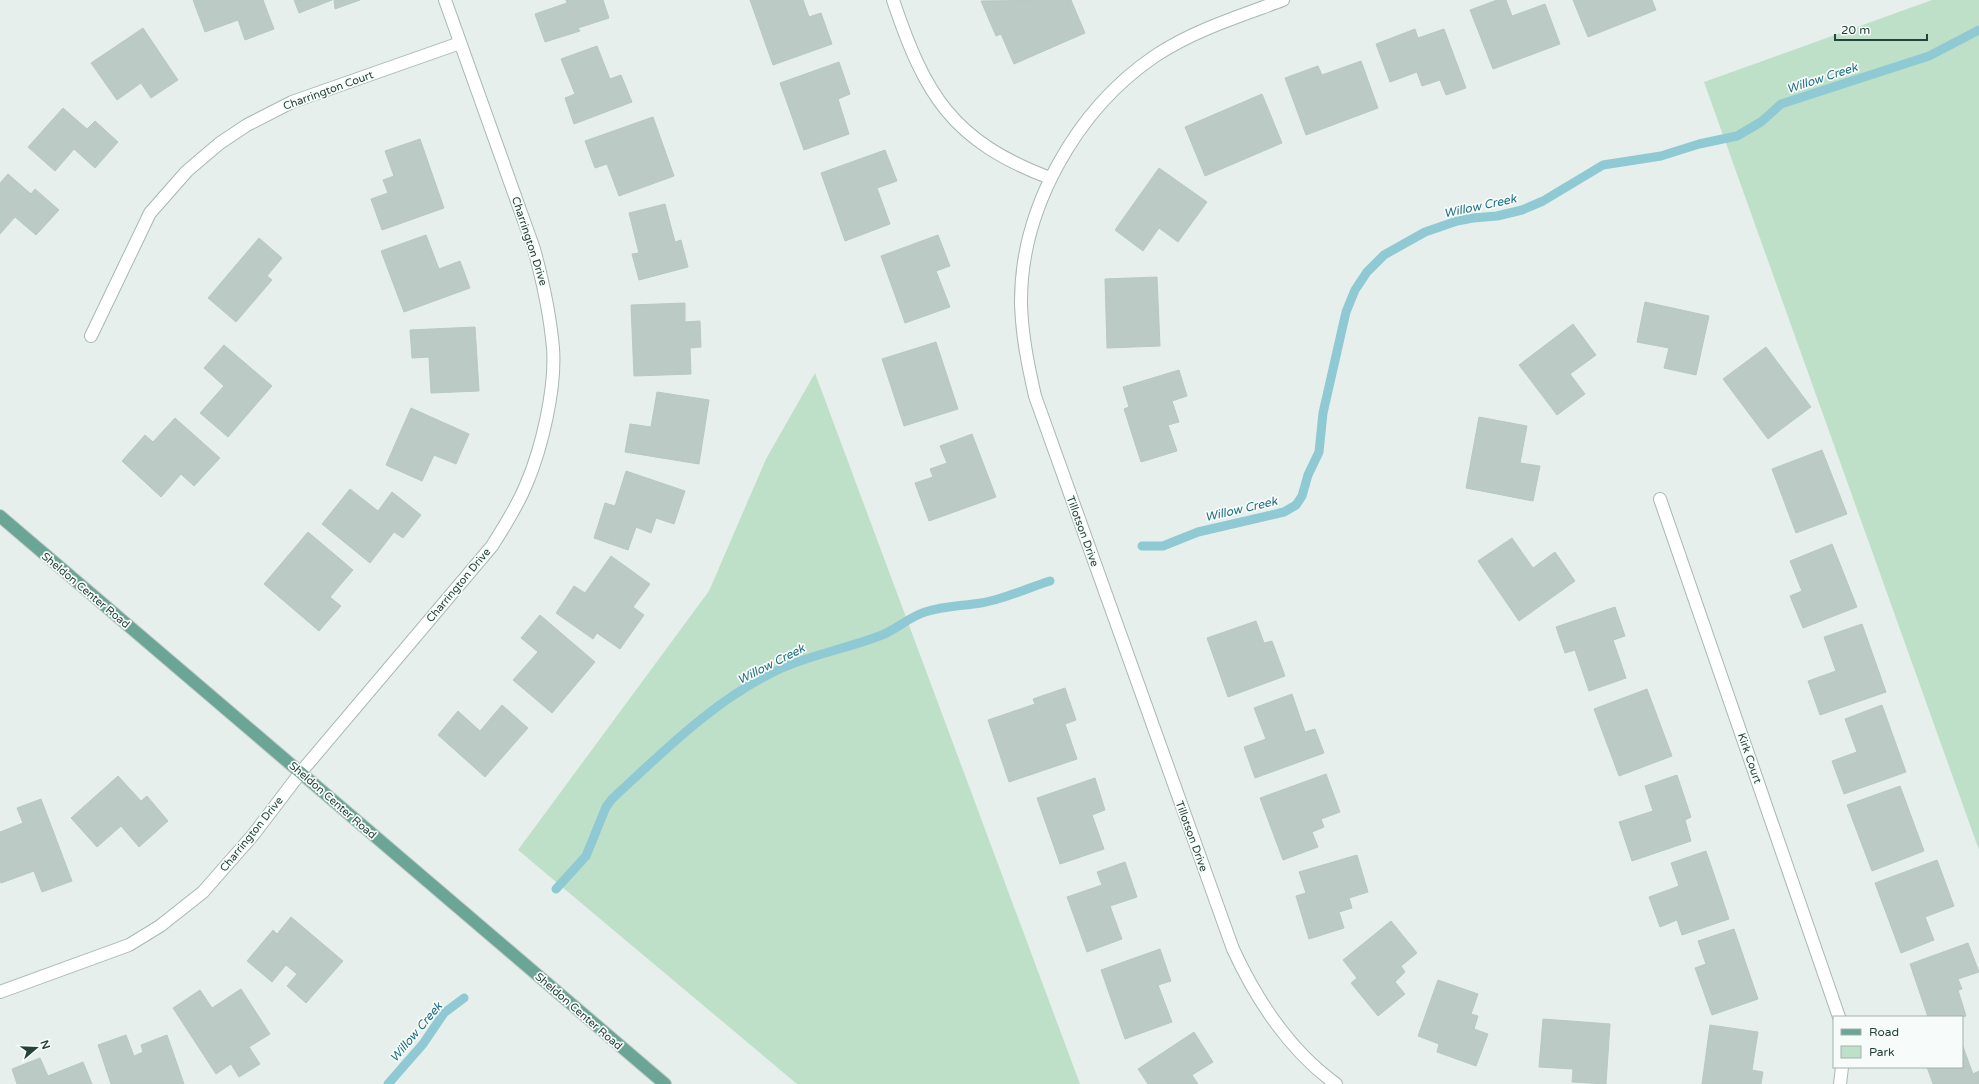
<svg xmlns="http://www.w3.org/2000/svg" width="1979" height="1084" viewBox="0 0 1979 1084" font-family="'Varela Round',sans-serif">
<style>
.green{fill:#bfe0c8}
.lines{fill:none;stroke-linecap:round;stroke-linejoin:round}
.stream{stroke:#8ec9d4;stroke-width:9}
.building{fill:#bbcac4;stroke:#b8c9c2}
.minor-casing{stroke:#a8b8b2;stroke-width:14}
.major-casing{stroke:#c2cac8;stroke-width:14}
.minor{stroke:#fff;stroke-width:12}
.major{stroke:#6aa596;stroke-width:12}
.labels{text-anchor:middle;stroke-width:3.5;stroke-linejoin:round;paint-order:stroke}
.street-label{font-size:11px;fill:#24423a;stroke:#f7fbf9}
.water-label{font-size:12px;font-style:italic;fill:#1c6f80;stroke:#f7fbf9}
</style>
<rect width="100%" height="100%" fill="#e6efeb"/>
<!-- green -->
<path class="green" d="M1932,0H1979V850L1704,82Z
M815,373L1080,1084H797L518,850L709,591L766,459Z"/>
<g class="lines">
<!-- stream -->
<path class="stream" d="M1142,546H1163L1198,532L1284,512L1296,505L1302,496L1308,475L1319,452L1323,413L1346,312L1355,290L1367,272L1384,255L1425,232L1457,221L1473,218L1497,216L1522,210L1543,201L1603,165L1661,156L1699,144L1737,136L1761,122L1781,104L1929,56L1979,30
M556,889L586,856L606,807L612,799C664,751 716,698 782,668C814,654 849,648 882,635C897,629 909,617 925,612C943,606 962,606 981,603C1002,600 1030,587 1050,581
M388,1084L423,1044L444,1013L464,998"/>
</g>
<!-- building -->
<path class="building" d="M193,0H263L274,29L245,40L238,20L205,32Z
M294,0H332L299,13Z
M334,0H360L335,9Z
M566,0H603L609,18L578,28L580,31L545,42L535,14L567,3Z
M750,0H803L809,17L821,13L832,44L773,65Z
M1071,0L1085,33L1014,64L1001,34L996,36L981,1Z
M1497,0H1506L1512,16L1545,4L1560,44L1493,69L1470,10Z
M1573,0H1652L1656,10L1588,37Z
M143,28L178,80L151,98L141,83L117,100L91,63Z
M1415,29L1418,38L1444,29L1466,88L1446,95L1440,80L1422,86L1417,72L1390,82L1376,44Z
M597,46L610,79L621,75L632,102L574,124L565,98L575,94L561,59Z
M1361,61L1378,108L1306,135L1285,78L1318,66L1322,75Z
M839,62L850,94L838,99L849,134L804,150L780,83Z
M1262,94L1282,143L1205,176L1185,127Z
M63,108L87,129L95,121L118,142L95,168L74,149L55,171L28,147Z
M653,117L674,176L619,196L607,164L595,168L585,141Z
M420,139L444,208L382,230L371,199L388,193L383,180L394,176L385,151Z
M885,150L897,181L877,188L890,224L845,241L821,173Z
M1159,168L1207,202L1178,242L1159,228L1143,251L1115,230Z
M8,174L31,194L35,189L59,210L36,235L15,217L0,234V183Z
M665,204L675,242L681,240L688,267L639,280L632,254L639,253L629,213Z
M426,235L439,269L460,261L470,288L404,312L381,251Z
M938,235L950,266L936,271L950,307L905,323L881,256Z
M259,238L282,258L267,276L272,280L236,322L208,298Z
M1157,277L1160,346L1107,348L1105,279Z
M1645,302L1709,316L1696,375L1664,368L1669,348L1637,342Z
M685,303V322L700,321L701,347L690,348L691,374L634,376L631,305Z
M1573,324L1596,355L1570,374L1585,394L1557,415L1519,365Z
M475,327L479,391L431,393L429,357L412,358L410,330Z
M936,342L958,409L904,426L882,359Z
M224,345L272,386L228,437L200,413L224,386L204,368Z
M1766,347L1811,407L1768,439L1723,379Z
M1179,370L1187,396L1172,401L1179,422L1168,425L1177,451L1141,462L1124,409L1129,407L1123,387Z
M657,392L709,400L699,464L625,452L630,424L651,427Z
M411,408L469,434L456,464L434,455L422,481L386,465Z
M1479,417L1527,426L1520,463L1540,466L1533,501L1466,488Z
M175,418L220,458L194,486L181,474L161,497L122,461L145,435L153,442Z
M972,434L996,497L929,521L915,483L933,477L930,469L947,463L940,446Z
M1822,450L1847,514L1796,533L1772,469Z
M626,471L685,491L674,524L656,518L651,533L636,527L628,550L594,538L605,503L615,506Z
M350,489L378,511L392,492L421,515L403,538L394,532L370,563L322,524Z
M308,532L353,570L330,597L341,606L319,631L264,584Z
M1512,538L1533,568L1555,552L1575,581L1519,621L1478,561Z
M1832,544L1857,607L1803,628L1790,596L1802,591L1790,561Z
M611,556L650,584L633,607L644,615L620,649L597,633L593,639L556,613L574,586L585,593Z
M1615,607L1625,636L1613,640L1626,678L1589,691L1575,650L1565,653L1556,627Z
M540,615L595,662L552,713L513,680L538,652L521,638Z
M1256,621L1264,643L1272,641L1285,676L1228,697L1207,638Z
M1862,624L1886,692L1820,715L1808,681L1836,671L1824,637Z
M1065,688L1076,720L1065,724L1077,759L1009,782L988,720L1035,704L1033,699Z
M1647,689L1672,756L1619,776L1594,709Z
M1292,694L1305,732L1315,729L1324,753L1255,778L1244,747L1266,739L1254,708Z
M502,705L528,728L485,777L438,735L458,711L480,731Z
M1882,705L1906,772L1844,794L1832,761L1857,752L1845,719Z
M1326,774L1340,812L1321,819L1324,827L1312,832L1318,847L1283,860L1260,798Z
M1677,775L1691,817L1685,820L1691,841L1632,861L1619,822L1653,811L1645,786Z
M118,776L141,801L147,796L168,821L139,847L121,826L97,847L71,818Z
M1095,778L1105,810L1092,815L1104,849L1060,864L1037,798Z
M1900,786L1924,851L1872,871L1847,805Z
M41,799L72,881L42,892L34,871L1,883L0,880V832L23,823L17,808Z
M1706,851L1729,919L1682,935L1677,920L1660,927L1649,897L1679,886L1671,863Z
M1357,855L1368,892L1349,898L1352,908L1339,912L1344,928L1309,939L1296,896L1306,893L1299,872Z
M1937,860L1954,906L1925,917L1934,940L1901,953L1875,883Z
M1125,862L1137,897L1110,906L1122,939L1087,952L1067,897L1102,885L1097,872Z
M291,917L343,961L306,1003L287,986L297,974L286,965L272,982L247,961L273,930L277,934Z
M1391,921L1417,953L1401,966L1405,972L1395,982L1405,994L1378,1016L1351,983L1357,978L1343,960Z
M1734,929L1758,999L1712,1015L1695,968L1706,964L1698,941Z
M1968,943L1979,972L1958,979L1962,989L1958,990L1966,1016L1962,1017H1928L1910,964Z
M1160,949L1171,981L1158,985L1172,1022L1125,1039L1101,970Z
M1438,980L1478,994L1471,1014L1478,1016L1474,1029L1488,1034L1476,1066L1437,1052L1439,1044L1418,1036Z
M241,989L270,1034L249,1047L260,1064L239,1077L231,1064L216,1074L173,1008L200,990L212,1008Z
M1543,1019L1610,1024L1606,1084L1572,1082L1573,1069L1539,1067Z
M1710,1025L1758,1032L1752,1070L1763,1072L1761,1084H1702Z
M1194,1032L1213,1062L1192,1075L1198,1084H1148L1138,1069Z
M126,1035L134,1056L143,1052L141,1045L167,1035L184,1084H111L98,1045Z
M1962,1044L1973,1074L1979,1071V1084H1933L1927,1067H1962Z
M40,1058L48,1076L83,1062L92,1084H17L12,1069Z"/>
<g class="lines">
<defs>
<path id="minor" d="M893,0C925,95 952,141 1050,178
M1283,0C1240,16 1194,30 1155,56C1077,109 1020,208 1021,304C1022,336 1028,365 1035,396L1233,949C1257,1001 1289,1050 1336,1084
M91,336L150,213L187,171L220,143L247,125L292,102L460,43
M1660,499L1839,1017
M0,992L129,945L160,926L203,892L253,835L301,772L492,546C504,527 517,507 526,485C542,448 556,388 553,348C550,314 543,282 534,249L445,0
M1840,1084L1842,1067"/>
<path id="major" d="M0,516L665,1084"/>
</defs>
<!-- minor casing -->
<use href="#minor" class="minor-casing"/>
<!-- major casing -->
<use href="#major" class="major-casing"/>
<!-- minor -->
<use href="#minor" class="minor"/>
<!-- major -->
<use href="#major" class="major"/>
</g>
<g class="labels">
<!-- street labels -->
<g class="street-label">
<text transform="translate(328 90) rotate(-20)" y="4">Charrington Court</text>
<text transform="translate(530 241) rotate(72)" y="4">Charrington Drive</text>
<text transform="translate(1083 531) rotate(70)" y="4">Tillotson Drive</text>
<text transform="translate(458 585) rotate(-50)" y="4">Charrington Drive</text>
<text transform="translate(86 590) rotate(40)" y="4">Sheldon Center Road</text>
<text transform="translate(1750 758) rotate(71)" y="4">Kirk Court</text>
<text transform="translate(333 800) rotate(41)" y="4">Sheldon Center Road</text>
<text transform="translate(251 834) rotate(-51)" y="4">Charrington Drive</text>
<text transform="translate(1192 836) rotate(70)" y="4">Tillotson Drive</text>
<text transform="translate(579 1011) rotate(41)" y="4">Sheldon Center Road</text>
</g>
<!-- water labels -->
<g class="water-label">
<text transform="translate(1822 78) rotate(-18)" y="4">Willow Creek</text>
<text transform="translate(1480 206) rotate(-12)" y="4">Willow Creek</text>
<text transform="translate(1241 509) rotate(-13)" y="4">Willow Creek</text>
<text transform="translate(771 664) rotate(-27)" y="4">Willow Creek</text>
<text transform="translate(416 1032) rotate(-50)" y="4">Willow Creek</text>
</g>
</g>
<!-- legend -->
<rect x="1833" y="1016" width="130" height="52" fill="#f7fbf9" stroke="#a3b1ad"/>
<rect x="1841" y="1029" width="20" height="6" fill="#6aa596" stroke="#a3b1ad"/>
<text x="1869" y="1036" font-size="12" fill="#24423a">Road</text>
<rect x="1841" y="1046" width="20" height="12" fill="#bfe0c8" stroke="#a3b1ad"/>
<text x="1869" y="1056" font-size="12" fill="#24423a">Park</text>
<!-- north arrow -->
<g transform="translate(36 1048) rotate(71)" stroke="#f7fbf9" stroke-width="3" paint-order="stroke">
<path d="M0-3L7 15L0 10L-7 15Z" fill="#24423a"/>
<text y="-6" font-size="11" font-weight="bold" text-anchor="middle" fill="#24423a">N</text>
</g>
<!-- scale -->
<path d="M1835 34v6h92v-6" fill="none" stroke="#24423a" stroke-width="2"/>
<text x="1841" y="34" font-size="12" fill="#24423a" stroke="#f7fbf9" stroke-width="3" paint-order="stroke">20 m</text>
</svg>
